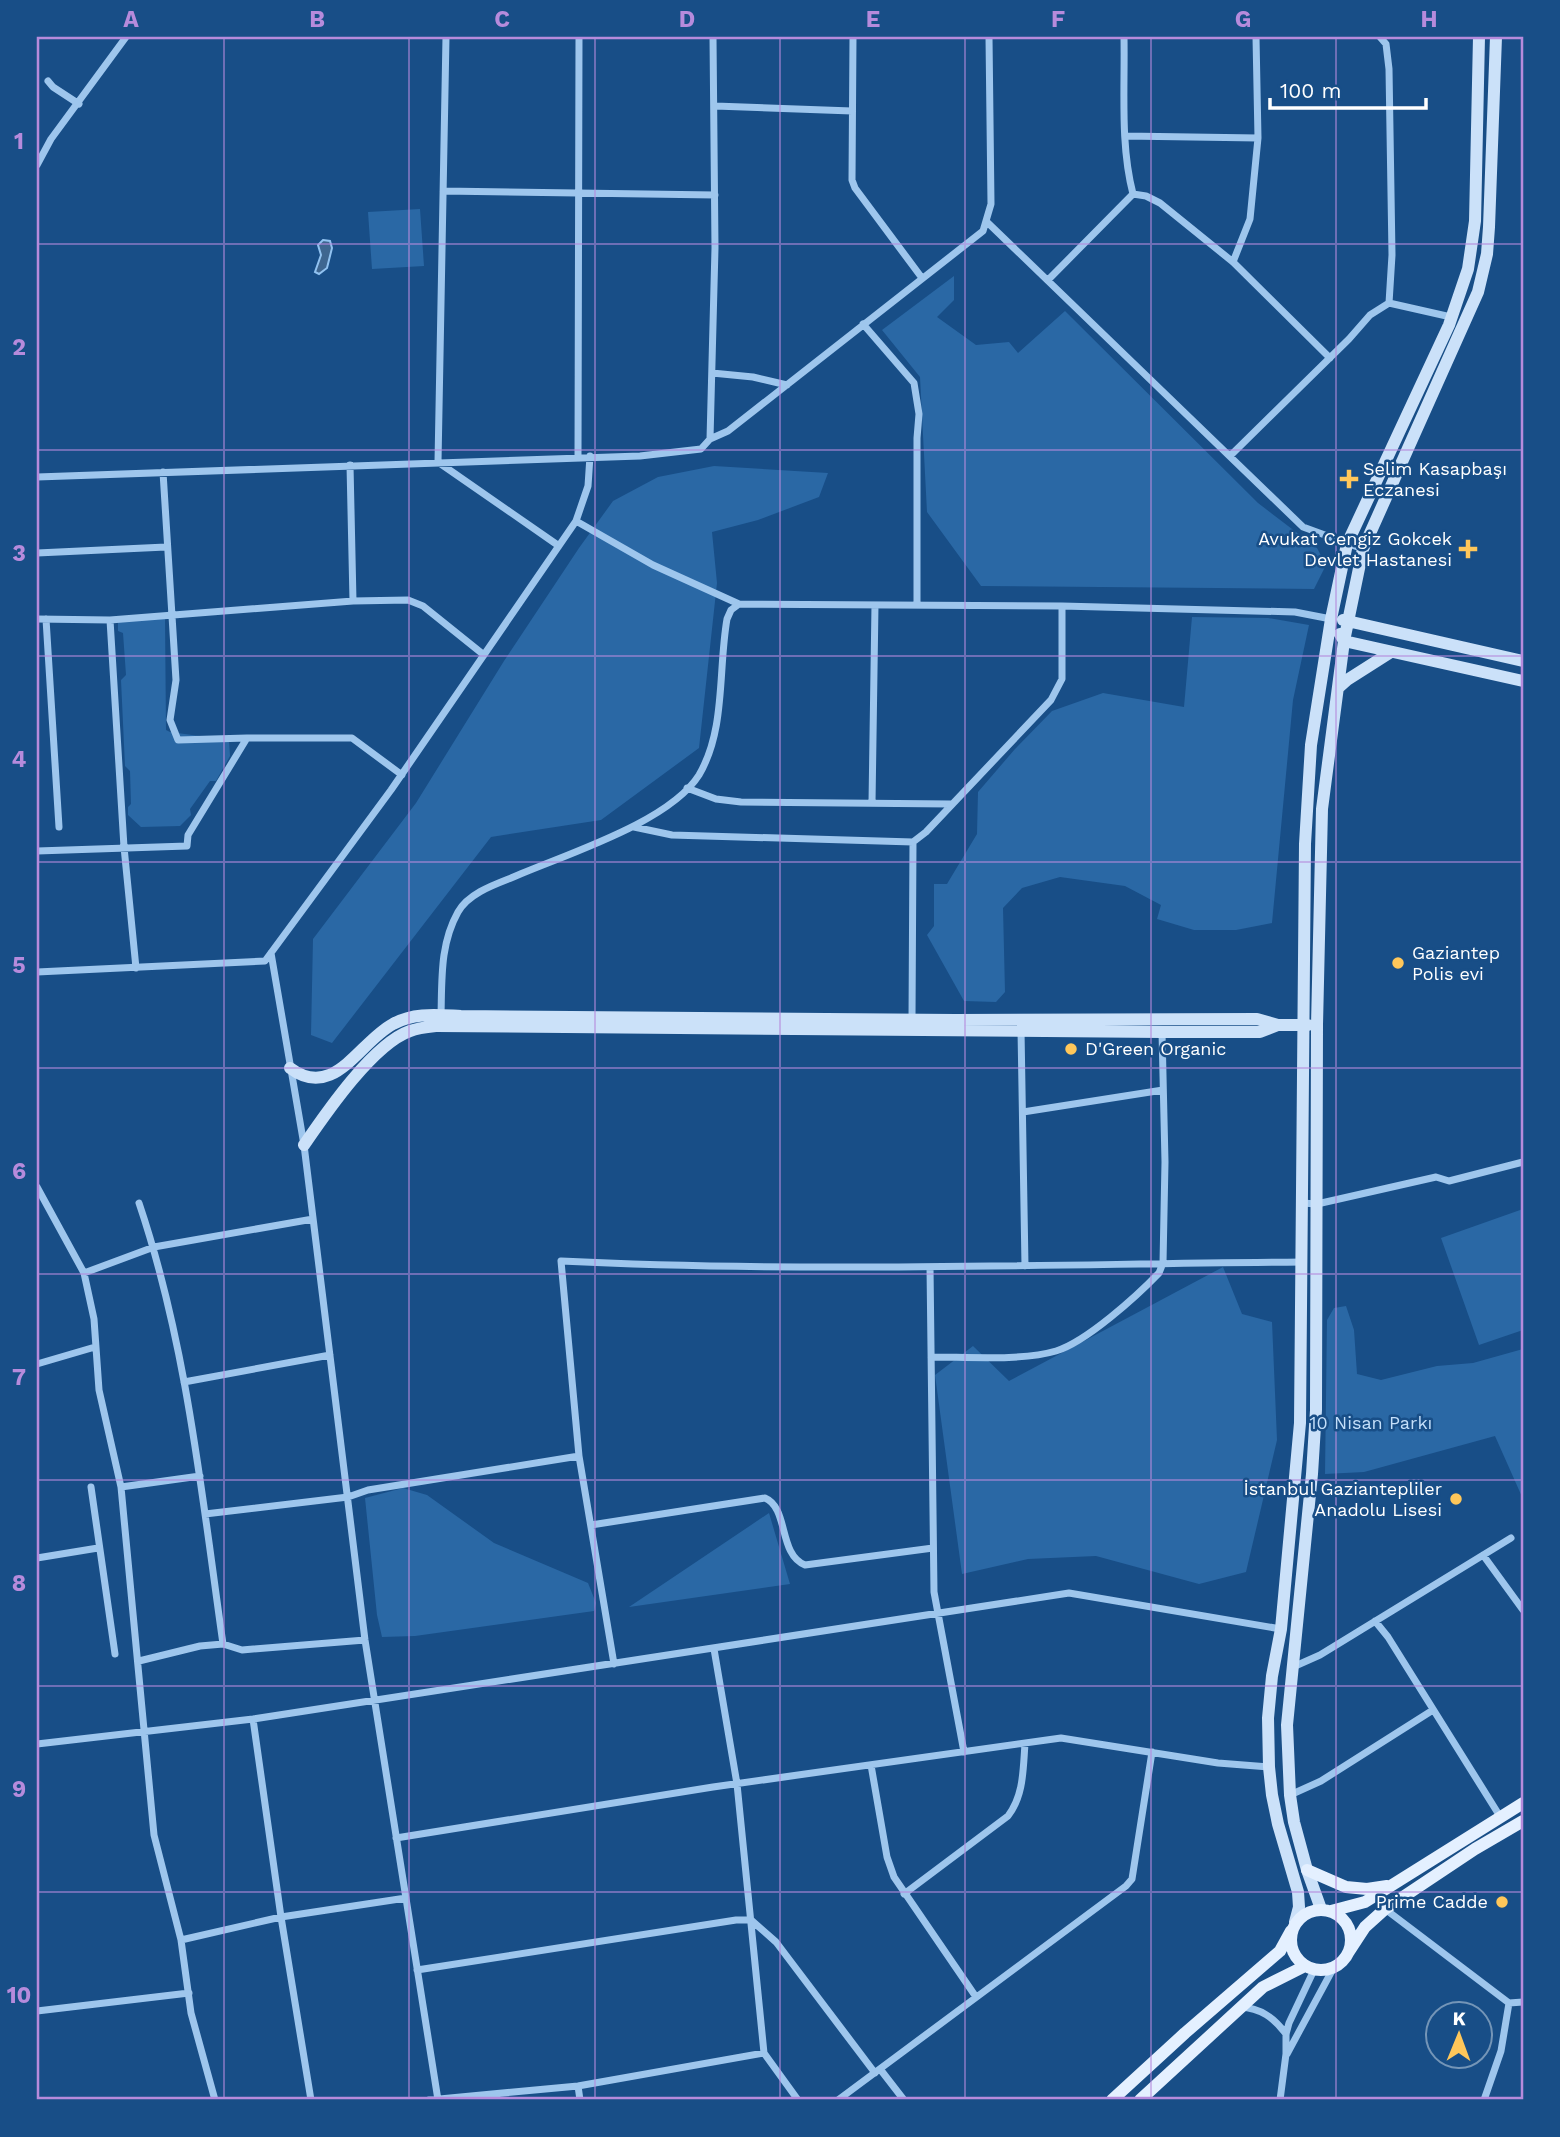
<svg xmlns="http://www.w3.org/2000/svg" width="1560" height="2137" viewBox="0 0 1560 2137" font-family="'Work Sans',sans-serif">
<style>
.green{fill:#2a68a5}
.water{fill:#3e6690;stroke:#91c2f0;stroke-width:2}
.lines{fill:none;stroke-linecap:round;stroke-linejoin:round}
.street{stroke:#9ec6ed;stroke-width:7}
.secondary{stroke:#cbe1f9;stroke-width:12}
.primary{stroke:#e4f0ff;stroke-width:12}
.grid{fill:none;stroke:#b68bdc;stroke-width:2;stroke-opacity:0.55}
.poi-dot{fill:#ffc75a;stroke:#184e87;stroke-width:2.5}
.labels{text-anchor:middle;stroke-width:5;stroke-linejoin:round;paint-order:stroke}
.poi-label{font-size:18px;fill:#fff;stroke:#184e87;text-anchor:start}
.park-label{font-size:18px;fill:#c4dffa;stroke:#184e87}
.neatline{fill:none;stroke:#b68bdc;stroke-width:2.5}
.grid-label{font-size:23px;text-anchor:middle;font-weight:bold;fill:#b68bdc}
</style>
<rect width="100%" height="100%" fill="#184e87"/>
<!-- green -->
<path class="green" d="M420,209L424,266L372,269L368,212Z
M954,276V300L937,317L976,345L1009,342L1018,353L1065,311L1258,503L1317,548L1326,565L1314,589L981,586L927,512L920,377L882,330Z
M714,466L828,473L819,497L758,520L712,532L717,583L699,748L601,820L491,837L332,1043L311,1035L313,939L416,803L504,661L579,548L613,501L658,477Z
M1192,617L1268,618L1309,625L1293,700L1272,923L1236,930H1194L1157,919L1161,905L1125,886L1060,877L1022,888L1003,908L1005,992L996,1002L964,1001L927,935L934,926V884H947L977,834L978,792L1015,749L1052,711L1103,693L1184,707Z
M165,618L166,730L170,732L229,740L230,756L216,781H210L190,809L191,815L180,826L141,827L128,815V807L131,804L130,771L125,766L121,680L126,675L123,633L118,631V619Z
M1523,1209V1330L1479,1345L1441,1238Z
M1223,1267L1242,1314L1272,1322L1277,1440L1246,1572L1199,1584L1096,1556L1028,1559L962,1574L935,1375L973,1346L1009,1381Z
M1346,1306L1354,1330L1357,1374L1381,1380L1437,1366L1473,1363L1523,1349V1499L1495,1436L1364,1472L1325,1474L1327,1320L1334,1308Z
M403,1488L427,1495L494,1543L588,1583L596,1603L594,1611L415,1636L382,1637L377,1615L365,1498Z
M769,1513L790,1584L629,1607Z"/>
<!-- water -->
<path class="water" d="M323,240L330,241L332,248L327,268L319,274L315,272L321,255L318,245Z"/>
<g class="lines">
<!-- street -->
<path class="street" d="M446,37L438,462L559,546
M853,37L852,180L855,188L922,278
M1124,37C1125,89 1120,144 1133,194
M1380,37L1386,44L1389,69L1392,255L1389,303
M48,81L53,87L79,104
M715,106L852,111
M1125,136L1258,138
M37,165L51,139L126,37
M443,191L715,195
M987,222L1303,527L1363,549
M1233,262L1250,219L1258,138L1256,37
M1048,280L1133,194L1146,196L1160,203L1233,262L1330,358
M863,324L914,383L919,414L917,438V605
M712,373L753,377L787,385
M710,439L715,248L713,37
M1230,456L1349,339L1370,315L1389,303L1451,317
M578,457L579,37
M350,465L353,601
M163,472L176,680L170,720L178,740L247,738
M37,477L640,456L701,449L710,439L728,431L983,231L991,204L989,37
M576,521L653,565L739,604L1062,606L1295,612L1331,619
M37,553L166,547
M37,619L110,620L353,601L408,600L423,606L484,655
M46,619L59,827
M110,620L124,847L136,968
M687,788L716,799L741,802L951,804
M872,803L875,605
M634,827L672,835L913,842L926,832L1051,700L1062,679V606
M37,851L187,846L188,835L247,738H352L402,775
M271,953L304,1145L365,1640L438,2100
M37,972L265,961L391,790L576,521L588,486L590,456
M441,1015C442,979 440,944 458,912C468,894 493,885 511,878C563,855 669,823 699,775C726,729 718,670 727,619L731,610L739,604
M912,1020L913,842
M1021,1030L1025,1266
M1023,1112L1163,1090
M37,1187L84,1273L94,1319L99,1390L121,1487L154,1835L181,1940L191,2013L215,2100
M139,1203C187,1345 202,1497 223,1644
M1302,1203L1317,1204L1436,1177L1449,1181L1523,1162
M930,1267L934,1592L964,1752
M84,1273L154,1247L313,1219
M931,1357C968,1357 1022,1361 1056,1351C1086,1342 1137,1296 1159,1273L1163,1263L1165,1162L1162,1032
M37,1364L95,1347
M184,1382L330,1355
M91,1487L115,1654
M121,1487L200,1476
M205,1514L348,1497L368,1490L579,1456
M591,1525L765,1498C789,1508 778,1554 805,1565L933,1548
M1483,1555L1523,1610
M37,1558L98,1548
M1375,1621L1388,1637L1501,1818
M714,1649L737,1784L764,2053L798,2100
M139,1661L200,1646L223,1644L242,1650L365,1640
M614,1664L579,1456L561,1261C808,1273 1055,1264 1302,1262
M1293,1667L1320,1655L1511,1538
M253,1719L281,1917L311,2100
M37,1744L253,1719L1069,1593L1281,1629
M871,1765L887,1857L894,1877L976,1997
M1290,1795L1321,1781L1433,1710
M396,1838L713,1787L1061,1738L1218,1763L1269,1767
M904,1894L1008,1816C1024,1795 1023,1769 1025,1744
M1385,1909L1509,2003L1523,2002
M181,1940L281,1917L406,1898
M417,1970L736,1920H751L776,1942L875,2073
M1240,2007C1261,2008 1274,2018 1286,2034
M37,2011L189,1993
M1287,2054L1334,1967
M880,2069L904,2100
M578,2086L580,2100
M429,2100L578,2086L764,2053
M838,2100L1126,1886L1132,1879L1152,1752
M1280,2100L1286,2054V2034L1289,2023L1314,1970
M1484,2100L1501,2051L1509,2003"/>
<!-- secondary -->
<path class="secondary" d="M1343,620L1523,661
M1340,634L1344,641L1523,681
M1338,688L1347,680L1391,652
M290,1068C334,1101 359,1042 393,1024C414,1012 438,1015 461,1016L955,1020L1257,1019L1278,1025H1308
M304,1145C326,1113 373,1044 410,1031C418,1028 428,1027 437,1026L1162,1032H1260L1278,1025
M1321,1909L1307,1870L1294,1822L1290,1795L1287,1725L1312,1474L1316,1410L1317,1025L1322,809L1344,641L1363,549L1478,292L1487,254L1489,227L1496,37
M1295,1922L1299,1907L1298,1892L1278,1824L1272,1795L1269,1767L1268,1718L1272,1676L1281,1629L1300,1423L1305,844L1311,745L1331,619L1347,544L1449,325L1468,269L1475,221L1479,37"/>
<!-- primary -->
<path class="primary" d="M1307,1870L1346,1887L1367,1889L1387,1886
M1291 1940a30 30 0 1 1 60 0a30 30 0 1 1-60 0Z
M1331,1911L1365,1902L1523,1803
M1348,1953L1365,1927L1385,1909L1475,1849L1523,1821
M1112,2100L1185,2033L1280,1951L1291,1931
M1140,2100L1263,1987L1305,1966"/>
</g>
<!-- grid -->
<path class="grid" d="M224,37V2100M409,37V2100M595,37V2100M780,37V2100M965,37V2100M1151,37V2100M1336,37V2100M37,244H1523M37,450H1523M37,656H1523M37,862H1523M37,1068H1523M37,1274H1523M37,1480H1523M37,1686H1523M37,1892H1523"/>
<!-- markers -->
<g class="poi-dot">
<path d="M1345.5 468.5h7v7h7v7h-7v7h-7v-7h-7v-7h7z"/>
<path d="M1464.5 538.5h7v7h7v7h-7v7h-7v-7h-7v-7h7z"/>
<circle cx="1398" cy="963" r="7"/>
<circle cx="1071" cy="1049" r="7"/>
<circle cx="1456" cy="1499" r="7"/>
<circle cx="1502" cy="1902" r="7"/>
</g>
<g class="labels">
<!-- poi labels -->
<g class="poi-label">
<text x="1363" y="475">Selim Kasapbaşı<tspan x="1363" dy="21">Eczanesi</tspan></text>
<text x="1452" y="545" text-anchor="end">Avukat Cengiz Gokcek<tspan x="1452" dy="21">Devlet Hastanesi</tspan></text>
<text x="1412" y="959">Gaziantep<tspan x="1412" dy="21">Polis evi</tspan></text>
<text x="1085" y="1055">D'Green Organic</text>
<text x="1442" y="1495" text-anchor="end">İstanbul Gaziantepliler<tspan x="1442" dy="21">Anadolu Lisesi</tspan></text>
<text x="1488" y="1908" text-anchor="end">Prime Cadde</text>
</g>
<!-- park labels -->
<g class="park-label">
<text x="1371" y="1429">10 Nisan Parkı</text>
</g>
</g>
<!-- border -->
<rect width="1560" height="2137" fill="none" stroke="#184e87" stroke-width="77"/>
<!-- north arrow -->
<g transform="translate(1459 2035) rotate(1)"><circle r="33" fill="#184e87" stroke="#7495b7" stroke-width="2"/>
<path d="M0-5L12 26L0 18L-12 26Z" fill="#ffc75a"/>
<text y="-10" font-size="19" font-weight="bold" text-anchor="middle" fill="#ffffff">K</text>
</g>
<!-- scale -->
<path d="M1270 98v10h156v-10" fill="none" stroke="#ffffff" stroke-width="3.5"/>
<text x="1280" y="98" font-size="21" fill="#ffffff" stroke="#184e87" stroke-width="5" paint-order="stroke">100 m</text>
<rect x="38" y="38" width="1484" height="2060" class="neatline"/>
<g class="grid-label">
<text x="131" y="27">A</text>
<text x="317" y="27">B</text>
<text x="502" y="27">C</text>
<text x="687" y="27">D</text>
<text x="873" y="27">E</text>
<text x="1058" y="27">F</text>
<text x="1243" y="27">G</text>
<text x="1429" y="27">H</text>
<text x="19" y="149">1</text>
<text x="19" y="355">2</text>
<text x="19" y="561">3</text>
<text x="19" y="767">4</text>
<text x="19" y="973">5</text>
<text x="19" y="1179">6</text>
<text x="19" y="1385">7</text>
<text x="19" y="1591">8</text>
<text x="19" y="1797">9</text>
<text x="19" y="2003">10</text>
</g>
</svg>
